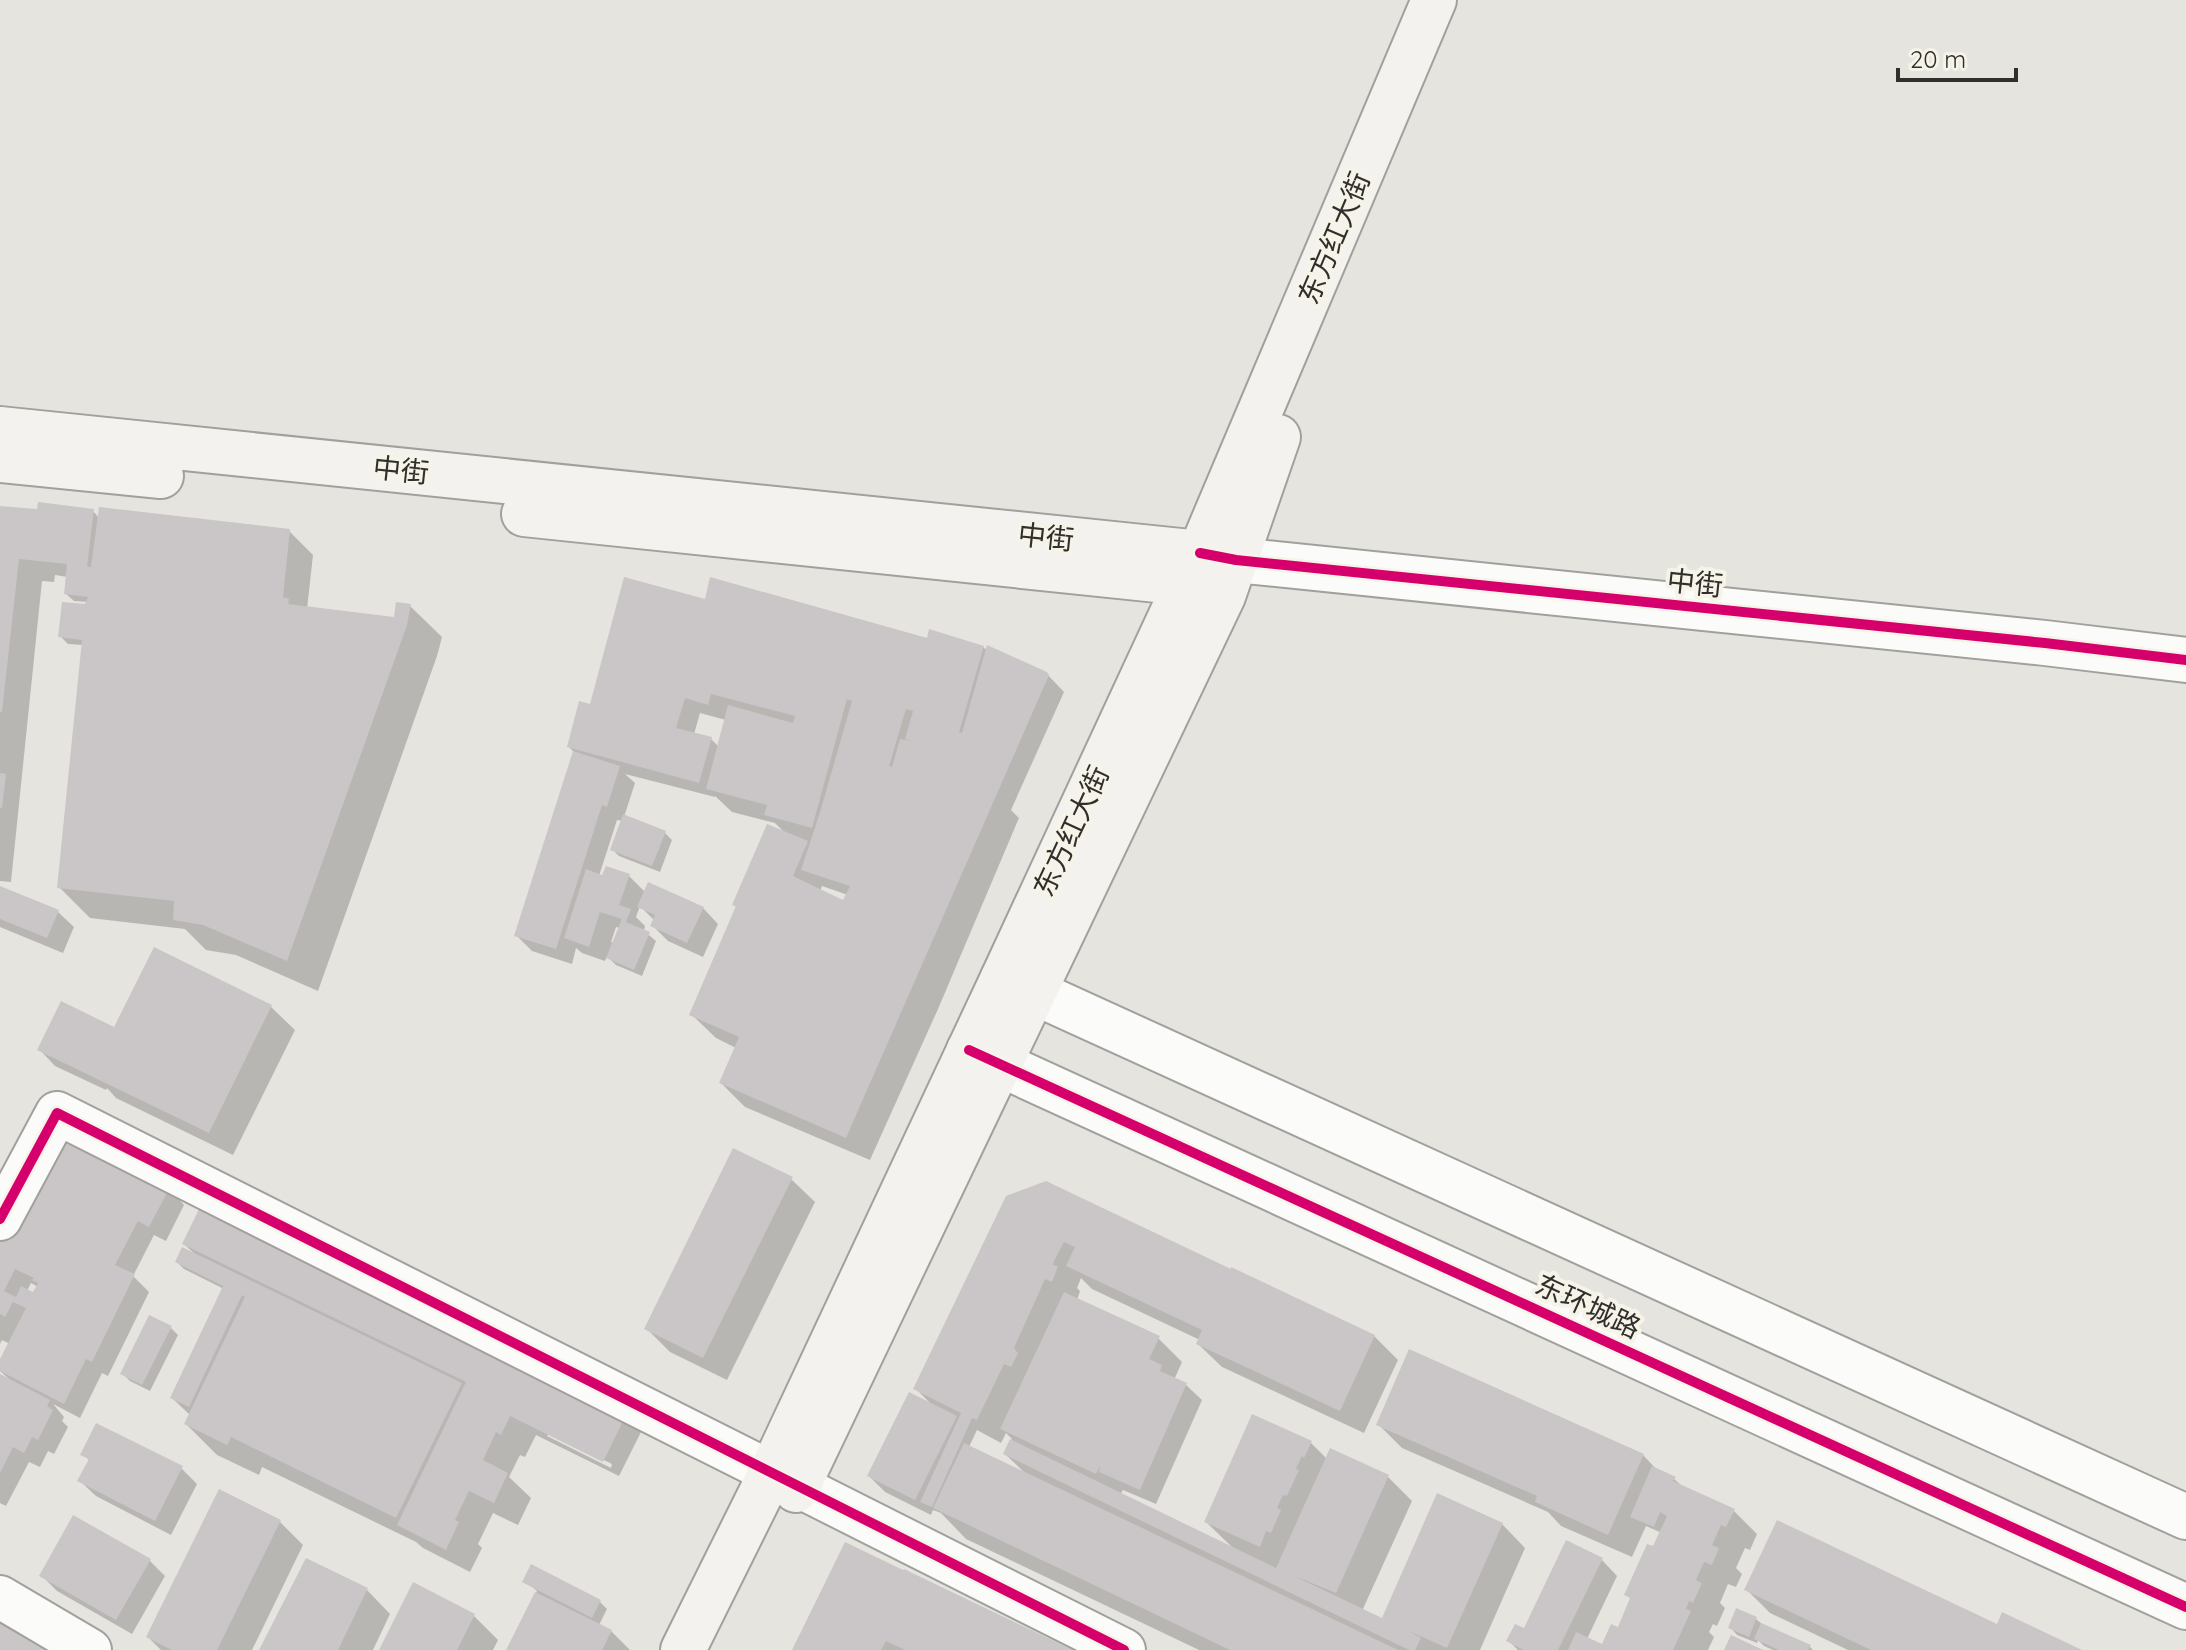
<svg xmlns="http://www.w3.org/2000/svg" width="2186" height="1650" viewBox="0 0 2186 1650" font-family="Quicksand,'Noto Sans SC',sans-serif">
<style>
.shadow{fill:#0003;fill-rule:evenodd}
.building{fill:#cac5c7;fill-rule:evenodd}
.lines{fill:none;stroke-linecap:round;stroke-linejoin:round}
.minor-casing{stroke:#a1a09c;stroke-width:46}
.tertiary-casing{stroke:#a1a09c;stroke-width:48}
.secondary-casing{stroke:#a1a09c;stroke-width:48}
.minor{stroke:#fbfbfa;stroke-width:42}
.tertiary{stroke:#fbfbfa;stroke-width:44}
.secondary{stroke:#f4f2ef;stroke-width:44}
.cycleway-casing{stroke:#f6f3e9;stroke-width:15}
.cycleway{stroke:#d6006c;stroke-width:10}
.labels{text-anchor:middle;stroke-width:8;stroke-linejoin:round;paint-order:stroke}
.street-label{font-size:28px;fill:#312f2c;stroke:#f6f3e9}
</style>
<rect width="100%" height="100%" fill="#e6e4df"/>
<!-- shadow -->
<path class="shadow" d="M0,508L93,511L99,518L289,531L313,555L307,609L396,619L410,606L442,637L437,656L318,991L236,955L206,950L185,929L90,918L59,887L83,645L68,644L60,636L89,602L74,601L66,594L68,577L55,575L54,582L42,581L11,882L0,881Z
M707,601L928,641L983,647L985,649L988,647L1046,673L1064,692L1011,810L1019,818L938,1009L870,1160L745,1107L721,1083L736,1048L716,1038L692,1015L737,908L734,905L785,833L775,823L732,812L715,796V797L625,774L635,783L624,817L665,833L672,840L660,872L619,856L612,849L623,821L617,820L599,876H629L646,893L703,908L718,924L703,957L668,941L653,926L655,921L640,906L636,917L645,926L644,931L656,941L642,976L616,965L607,956L605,961L582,953L576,948L572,964L532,951L516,935L575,753L569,747L591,707ZM700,713L726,720L719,747L711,739L694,734ZM822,886L848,895L844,903L820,891ZM616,927L620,928L614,943L611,942Z
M0,888L58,912L74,927L63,953L0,927Z
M271,1007L295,1030L233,1155L116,1098L107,1088L106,1090L55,1066L40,1050L113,1028Z
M791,1179L815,1202L727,1380L670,1352L647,1329Z
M169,1189L184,1205L166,1241L154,1235L133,1276L149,1292L108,1376L102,1373L80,1418L53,1404L64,1417L62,1421L68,1427L54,1454L48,1451L40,1467L29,1462L6,1506L0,1503V1376L10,1380L0,1371V1363L10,1344L2,1340L0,1344V1211ZM31,1283L38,1287L34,1295L27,1291Z
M1008,1198L1374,1336L1398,1360L1364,1433L1222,1367L1198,1344L1200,1340L1092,1289L1081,1278L1077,1288L1080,1291L1077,1300L1158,1338L1182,1362L1174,1380L1186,1385L1202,1400L1156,1504L1123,1490L1120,1495L1233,1548L1206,1522L1311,1443L1327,1459L1388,1477L1412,1501L1362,1611L1383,1621L1502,1524L1525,1548L1480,1650H1199L966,1539L941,1513L933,1510L931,1515L885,1492L869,1476L932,1405L916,1389ZM977,1430L1001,1443L1006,1433L1012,1439L1005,1454L1025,1473L969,1447Z
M202,1208L642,1430L619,1476L536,1435L525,1457L520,1455L509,1477L531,1498L518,1525L493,1513L478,1544L482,1548L470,1572L423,1548L416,1542L262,1467L259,1475L217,1455L186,1424L190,1415L172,1398L224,1289L184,1269L177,1262L197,1256L184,1244ZM549,1433L612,1464L611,1468L547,1436Z
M171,1328L178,1335L150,1391L130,1381L123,1374Z
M1378,1424L1643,1455L1659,1472L1674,1479L1682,1486L1734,1511L1757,1534L1750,1550L1745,1548L1736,1568L1742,1574L1736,1587L1728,1584L1720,1603L1725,1608L1717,1626L1713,1624L1709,1632L1714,1637L1708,1650H1518L1509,1641L1525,1630L1602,1560L1617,1576L1587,1639L1602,1646L1619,1630L1632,1600L1626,1594L1654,1549L1662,1533L1646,1526L1632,1557L1561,1526L1548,1512L1402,1448Z
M83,1454L181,1468L197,1484L171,1535L96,1496L80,1481L90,1461Z
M280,1522L303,1545L252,1650H161L148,1637Z
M846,1545L1068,1650H794Z
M150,1561L165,1576L132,1634L57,1591L41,1575Z
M525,1581L600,1602L607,1609L599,1625L611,1631L630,1650H508L537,1591Z
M1746,1589L2078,1650H1848L1770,1613Z
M367,1590L390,1614L373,1650H261Z
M474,1616L498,1640L493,1650H381Z
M1756,1619L1764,1626L1810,1647L1813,1650H1773L1764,1646L1758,1640L1757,1643L1737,1635L1730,1627Z"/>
<!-- building -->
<path class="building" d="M38,502L94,509L87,567H91L99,507L290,529L283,597L289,599L288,604L394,617L396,602L411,604L407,625L287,961L203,925L173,920L174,901L57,888L82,640L58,637L62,602L85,604L88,597L64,594L67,564L19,559L2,712H0V506L37,509Z
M624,577L705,599L710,577L927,638L929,629L984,646L959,732L962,733L987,645L1047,672L1049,675L846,1138L719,1083L739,1037L689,1015L736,906L732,905L767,824L808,841L793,876L843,900L850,886L801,870L821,809L852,701L847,699L812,828L764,815L767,805L706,789L728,705L793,723L795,716L711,694L708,705L685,698L676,728L712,737L699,783L567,747L579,701L590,704ZM906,709L913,711L905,739L913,741L900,739L892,767L889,766Z
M573,751L620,766L607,807L602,805L556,949L514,936Z
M0,773L6,774L2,808H0Z
M623,814L666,831L652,866L610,850Z
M606,866L630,874L619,905L631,909L626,922L650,932L634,970L606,958L622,919L600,912L589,947L564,938L586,869L602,875Z
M648,882L704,907L687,943L650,926L655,915L637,907Z
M0,886L59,910L47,938L0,919Z
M154,947L272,1005L209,1133L37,1050L61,1001L114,1027Z
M44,1124L170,1187L149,1227L138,1221L115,1265L135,1274L92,1362L86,1359L64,1404L0,1371V1359L26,1308L13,1302L5,1317L0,1314V1206ZM15,1269L34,1278L32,1280L38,1283L33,1292L21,1286L16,1297L4,1291Z
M733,1148L793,1177L703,1358L644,1329Z
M1046,1181L1231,1269V1267L1375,1335L1340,1411L1196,1344L1202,1330L1066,1266L1075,1247L1064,1242L1054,1261L1053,1265L1058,1266L1052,1282L1045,1279L1014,1348L1018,1353L1011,1367L1004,1364L977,1420L972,1418L932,1507L920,1502L961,1413L913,1389L1006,1196Z
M201,1205L627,1413L603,1462L510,1416L501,1435L496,1432L483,1460L508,1473L494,1503L469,1491L455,1520L459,1522L446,1550L397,1525L466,1382L182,1244Z
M182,1247L462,1383L396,1518L231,1437L227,1445L184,1424L245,1297L242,1295L189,1407L170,1398L223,1286L175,1262Z
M1064,1292L1160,1336L1149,1359L1162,1365L1160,1371L1187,1383L1140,1490L1099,1472L1100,1466L1096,1474L1000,1429Z
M149,1315L172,1326L142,1385L120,1374Z
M1409,1349L1644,1454L1608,1535L1535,1502L1537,1496L1376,1425Z
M0,1374L50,1400L47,1406L53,1410L38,1440L32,1437L24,1453L13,1447L0,1473Z
M909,1392L957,1416L915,1500L867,1476Z
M1252,1414L1312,1441L1304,1458L1302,1456L1296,1469L1299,1470L1287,1496L1283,1495L1277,1508L1281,1510L1271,1533L1266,1531L1260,1547L1204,1522Z
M96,1423L183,1466L155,1521L77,1481L89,1459L80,1455Z
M1010,1439L1276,1568L1330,1448L1389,1475L1336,1593L1292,1575L1382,1618L1437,1493L1503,1523L1447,1648L1409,1631L1421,1638L1415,1650H1409L1003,1454Z
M964,1443L1398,1650H1230L933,1508Z
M1652,1466L1676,1477L1673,1481L1735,1509L1726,1527L1721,1525L1712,1545L1719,1548L1712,1565L1704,1562L1696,1580L1702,1583L1693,1603L1689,1601L1686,1609L1691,1611L1673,1650H1568L1576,1632L1602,1644L1611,1624L1618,1627L1630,1598L1624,1595L1647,1544L1653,1546L1667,1516L1660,1512L1654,1527L1630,1517Z
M219,1489L281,1520L217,1650H172L146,1637Z
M73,1515L151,1559L116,1620L39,1576Z
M1777,1520L1997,1624L2002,1612L2082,1650H1871L1744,1590Z
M1566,1540L1603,1558L1558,1650H1524L1506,1641L1515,1624L1524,1628Z
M845,1542L903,1570L904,1569L1073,1650H905L886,1641L881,1650H792Z
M306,1558L368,1588L338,1650H259Z
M531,1564L601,1600L592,1618L522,1582Z
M413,1582L475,1614L457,1650H379Z
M535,1592L612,1630L602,1650H506Z
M0,1598L49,1650H0Z
M1736,1608L1757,1617L1749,1637L1728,1628Z
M1761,1623L1811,1645L1808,1650H1779L1754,1639Z
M1731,1635L1763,1650H1724Z"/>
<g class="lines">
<defs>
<path id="minor" d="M0,1219L57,1113L1124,1650
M0,1597L90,1650"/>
<path id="tertiary" d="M1200,553L1236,560L2045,643L2186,660
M1003,978L2186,1517
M969,1050L2186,1607"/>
<path id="secondary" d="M0,429L1200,553
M0,460L161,476
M524,514L1186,583
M796,1490L1223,596L1278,437
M683,1650L771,1473L1003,978L1200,553L1434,0"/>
</defs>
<!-- minor casing -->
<use href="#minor" class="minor-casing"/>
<!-- tertiary casing -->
<use href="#tertiary" class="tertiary-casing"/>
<!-- secondary casing -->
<use href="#secondary" class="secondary-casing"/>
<!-- minor -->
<use href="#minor" class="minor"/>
<!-- tertiary -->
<use href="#tertiary" class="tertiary"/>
<!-- secondary -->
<use href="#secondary" class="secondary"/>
<defs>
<path id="cycleway" d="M1200,553L1236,560L2045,643L2186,660
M969,1050L2186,1607
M0,1219L57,1113L1124,1650"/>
</defs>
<!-- cycleway casing -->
<use href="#cycleway" class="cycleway-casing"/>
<!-- cycleway -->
<use href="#cycleway" class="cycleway"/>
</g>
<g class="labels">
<!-- street labels -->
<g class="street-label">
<text transform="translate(1334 238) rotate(-67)" y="10">东方红大街</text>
<text transform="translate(401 470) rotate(6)" y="10">中街</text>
<text transform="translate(1046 537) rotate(6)" y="10">中街</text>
<text transform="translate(1695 583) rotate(6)" y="10">中街</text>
<text transform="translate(1071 831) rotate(-65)" y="10">东方红大街</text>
<text transform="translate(1588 1306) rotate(25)" y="10">东环城路</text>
</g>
</g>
<!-- scale -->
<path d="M1898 68v12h118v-12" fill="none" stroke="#312f2c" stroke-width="4"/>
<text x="1910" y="68" font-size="24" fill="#312f2c" stroke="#f6f3e9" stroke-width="6" paint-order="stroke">20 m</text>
</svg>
